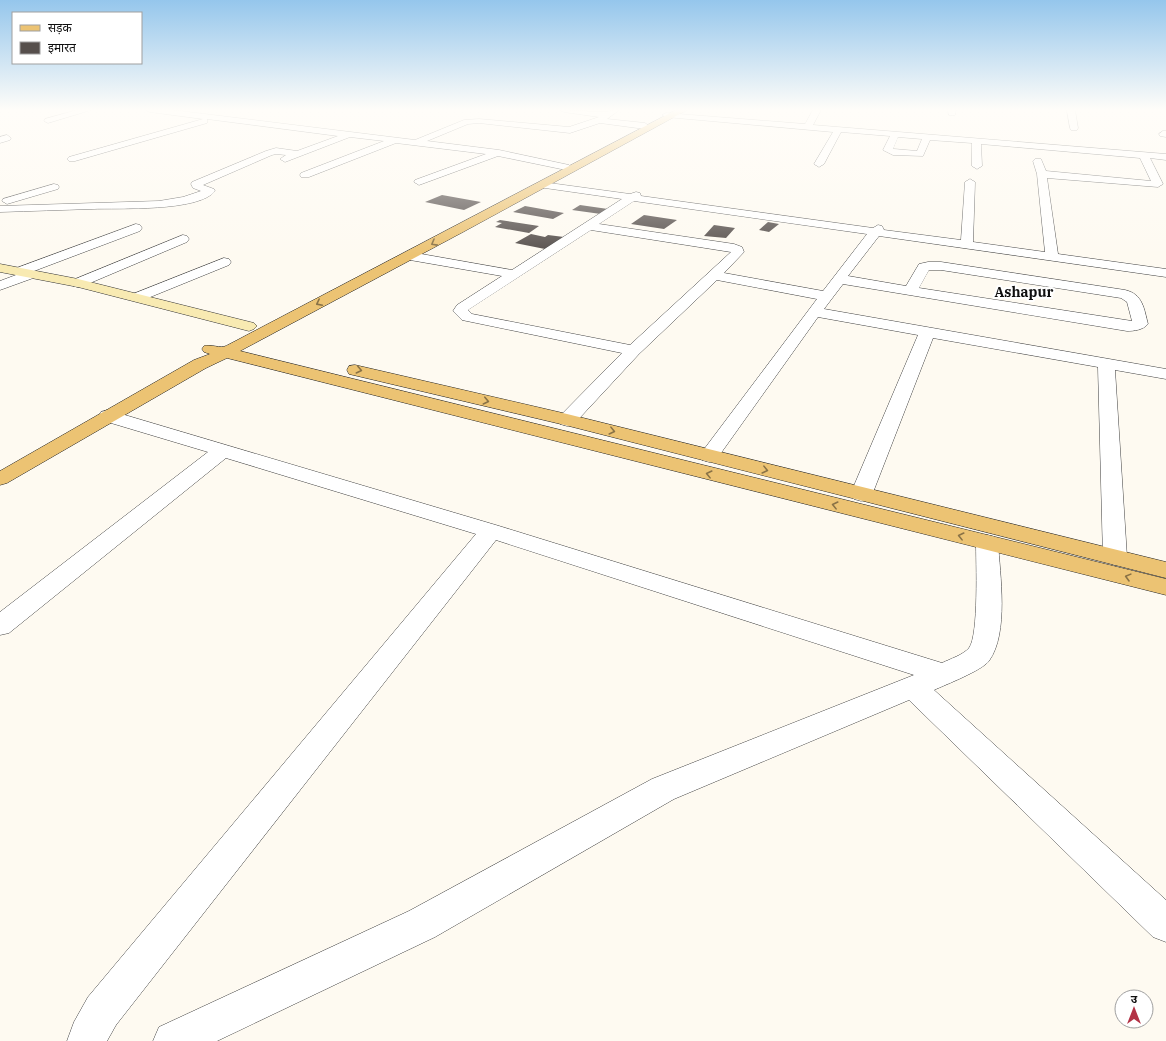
<svg xmlns="http://www.w3.org/2000/svg" width="1166" height="1041" viewBox="0 0 1166 1041" font-family="'IBM Plex Serif','Noto Sans Devanagari',serif">
<style>
.building{fill:#564f4c}
.lines{fill:none;stroke-linecap:round;stroke-linejoin:round}
.minor-casing{stroke:#424242;stroke-width:1}
.secondary-casing{stroke:#313131;stroke-width:1}
.primary-casing{stroke:#202020;stroke-width:1}
.minor{fill:#fff;fill-rule:evenodd}
.secondary{fill:#f8eab2;fill-rule:evenodd}
.primary{fill:#ecc373;fill-rule:evenodd}
.oneway{stroke:#897246}
.labels{text-anchor:middle;stroke-width:4;stroke-linejoin:round;paint-order:stroke}
.far-district-label{font-size:14px;font-weight:bold;fill:#0f0f0f;stroke:#fff}
</style>
<rect width="100%" height="100%" fill="#fefaf1"/>
<!-- building -->
<path class="building" d="M442,195L481,202L464,210L425,202Z
M580,205L608,209L601,214L572,210Z
M525,206L564,213L553,219L513,212Z
M644,215L677,220L664,229L631,224Z
M500,220L539,226L529,233L495,227L502,223L496,222Z
M768,222L779,224L769,232L759,230Z
M714,225L735,228L726,238L704,236Z
M531,234L545,237L548,235L564,237L545,249L515,243Z"/>
<g class="lines">
<defs>
<path id="minor" d="M77,110H91L48,123L44,121L45,119Z
M146,110H172L415,140L464,120L479,119L569,127L599,117L564,112L560,110C575,110 589,112 603,112C607,112 613,110 619,110L607,119L645,123L649,126L645,129L600,123L570,133L479,123L468,124L427,141L499,150L569,165L571,167L569,169L566,170L498,156L419,185L414,182L415,180L486,154L396,143L309,177H301L300,175L301,173L384,141L350,137L285,162L280,159L286,155L276,154L272,155L203,185L214,189L215,191C199,212 118,208 92,209C62,210 31,211 0,212V206L159,201L183,197L201,191L193,188L191,184L192,182L266,151L276,148L297,151L338,136L207,119V123L75,161H69L67,159L69,157L203,119L150,112Z
M813,110H821L813,125L1166,154V160L1150,158L1163,184L1158,187L1047,178L1058,254L1166,269V277L879,236L848,276L906,286L919,264L928,262H941L1125,290C1143,294 1144,309 1148,324C1143,330 1134,331 1127,331L843,284L824,309L1166,369V379L1115,370L1127,557L1123,562L1115,565L1107,562L1103,557L1098,367L933,338L872,495L868,499L861,501L854,499L850,495L918,335L818,317L716,460L709,462L702,460L699,456L817,299L717,280L639,354L574,424L567,426L560,424L558,420L560,416L622,353L462,320L453,311L457,305L502,276L410,260L405,259L404,256L405,253L410,252L512,270L622,199L538,187L537,185L542,182L630,194L636,192L640,193L641,196L873,228L878,225L882,226L884,230L961,240L965,182L970,179L975,182L973,242L1045,252L1037,174L1033,161L1035,159H1041L1046,171L1151,181L1140,158L981,144L982,166L977,169L972,166V143L930,140L923,156L893,155L883,150L890,136L841,132L824,164L819,167L814,164L833,132L666,117L662,115L666,113L805,124ZM898,137L922,139L917,151L894,149H893ZM634,201L867,234L823,291L724,273L744,252L742,247L734,244L599,224ZM591,230L731,252L630,345L472,314L468,310ZM929,270H941L1121,298L1127,302L1132,321L919,288Z
M948,110H956L955,115H949Z
M1067,110H1075L1078,128L1077,130H1071L1070,128Z
M1163,131H1166V137L1160,136L1159,134Z
M7,135L11,138L10,140L0,143V137Z
M54,184L58,185L59,187L58,189L7,204L2,201L3,199Z
M136,224L140,225L142,228L140,231L34,271L38,274L36,277L0,290V281L16,275L12,272L14,269Z
M183,235L187,236L189,239L187,242L83,286L78,287L73,286L71,283L73,280Z
M224,258L229,259L231,262L229,265L143,300L138,301L133,300L131,297L133,294Z
M108,410L499,526L942,663C950,659 963,655 969,648C979,635 976,561 976,542L979,537L987,535L995,537L998,542C1000,575 1009,633 989,661C981,671 947,684 934,690L1166,900V942L1153,937L909,700L674,799L435,937L217,1041H153L159,1027L409,911L652,779L914,675L496,540L116,1025L107,1041H67L74,1022L88,997L476,534L226,458L9,633L0,635V612L208,452L101,420L99,416L101,412Z"/>
<path id="secondary" d="M0,264L78,279L254,323L257,326L254,329L249,331L78,287L0,272Z"/>
<path id="primary" d="M676,110H687L463,232L240,351L1166,579V595L227,358L206,368L7,483L0,485V471L194,360L210,354L204,352L202,349L204,346C212,344 220,349 226,346Z
M355,365L567,414L1166,562V578L565,425L349,374L347,370L349,366Z"/>
</defs>
<!-- minor casing -->
<use href="#minor" class="minor-casing"/>
<!-- secondary casing -->
<use href="#secondary" class="secondary-casing"/>
<!-- primary casing -->
<use href="#primary" class="primary-casing"/>
<!-- minor -->
<use href="#minor" class="minor"/>
<!-- secondary -->
<use href="#secondary" class="secondary"/>
<!-- primary -->
<use href="#primary" class="primary"/>
</g>
<!-- one-way arrows -->
<defs><path id="oneway-chevron" d="M-2-3.5L2.5 0L-2 3.5" fill="none" stroke-width="1.6" stroke-linecap="round" stroke-linejoin="round"/></defs>
<g class="oneway">
<use href="#oneway-chevron" transform="translate(434 243) rotate(151)"/>
<use href="#oneway-chevron" transform="translate(319 303) rotate(153)"/>
<use href="#oneway-chevron" transform="translate(359 370) rotate(13)"/>
<use href="#oneway-chevron" transform="translate(486 401) rotate(13)"/>
<use href="#oneway-chevron" transform="translate(612 431) rotate(14)"/>
<use href="#oneway-chevron" transform="translate(765 470) rotate(14)"/>
<use href="#oneway-chevron" transform="translate(709 474) rotate(-166)"/>
<use href="#oneway-chevron" transform="translate(835 505) rotate(-166)"/>
<use href="#oneway-chevron" transform="translate(961 536) rotate(-166)"/>
<use href="#oneway-chevron" transform="translate(1128 577) rotate(-165)"/>
</g>
<!-- sky -->
<linearGradient id="sky" x2="0" y2="1"><stop stop-color="#95c6ec"/><stop offset="0.43" stop-color="#fffdf9"/><stop offset="1" stop-color="#fffdf9" stop-opacity="0"/></linearGradient>
<rect width="1166" height="256" fill="url(#sky)"/>
<g class="labels">
<!-- far-district labels -->
<g class="far-district-label">
<text x="1024" y="297">Ashapur</text>
</g>
</g>
<!-- legend -->
<rect x="12" y="12" width="130" height="52" fill="#ffffff" stroke="#9f9f9f"/>
<rect x="20" y="25" width="20" height="6" fill="#ecc373" stroke="#9f9f9f"/>
<text x="48" y="32" font-size="12" fill="#0f0f0f">सड़क</text>
<rect x="20" y="42" width="20" height="12" fill="#564f4c" stroke="#9f9f9f"/>
<text x="48" y="52" font-size="12" fill="#0f0f0f">इमारत</text>
<!-- north arrow -->
<g transform="translate(1134 1009)"><circle r="19" fill="#ffffff" stroke="#9f9f9f"/>
<path d="M0-3L7 15L0 10L-7 15Z" fill="#b33245"/>
<text y="-6" font-size="11" font-weight="bold" text-anchor="middle" fill="#0f0f0f">उ</text>
</g>
</svg>
